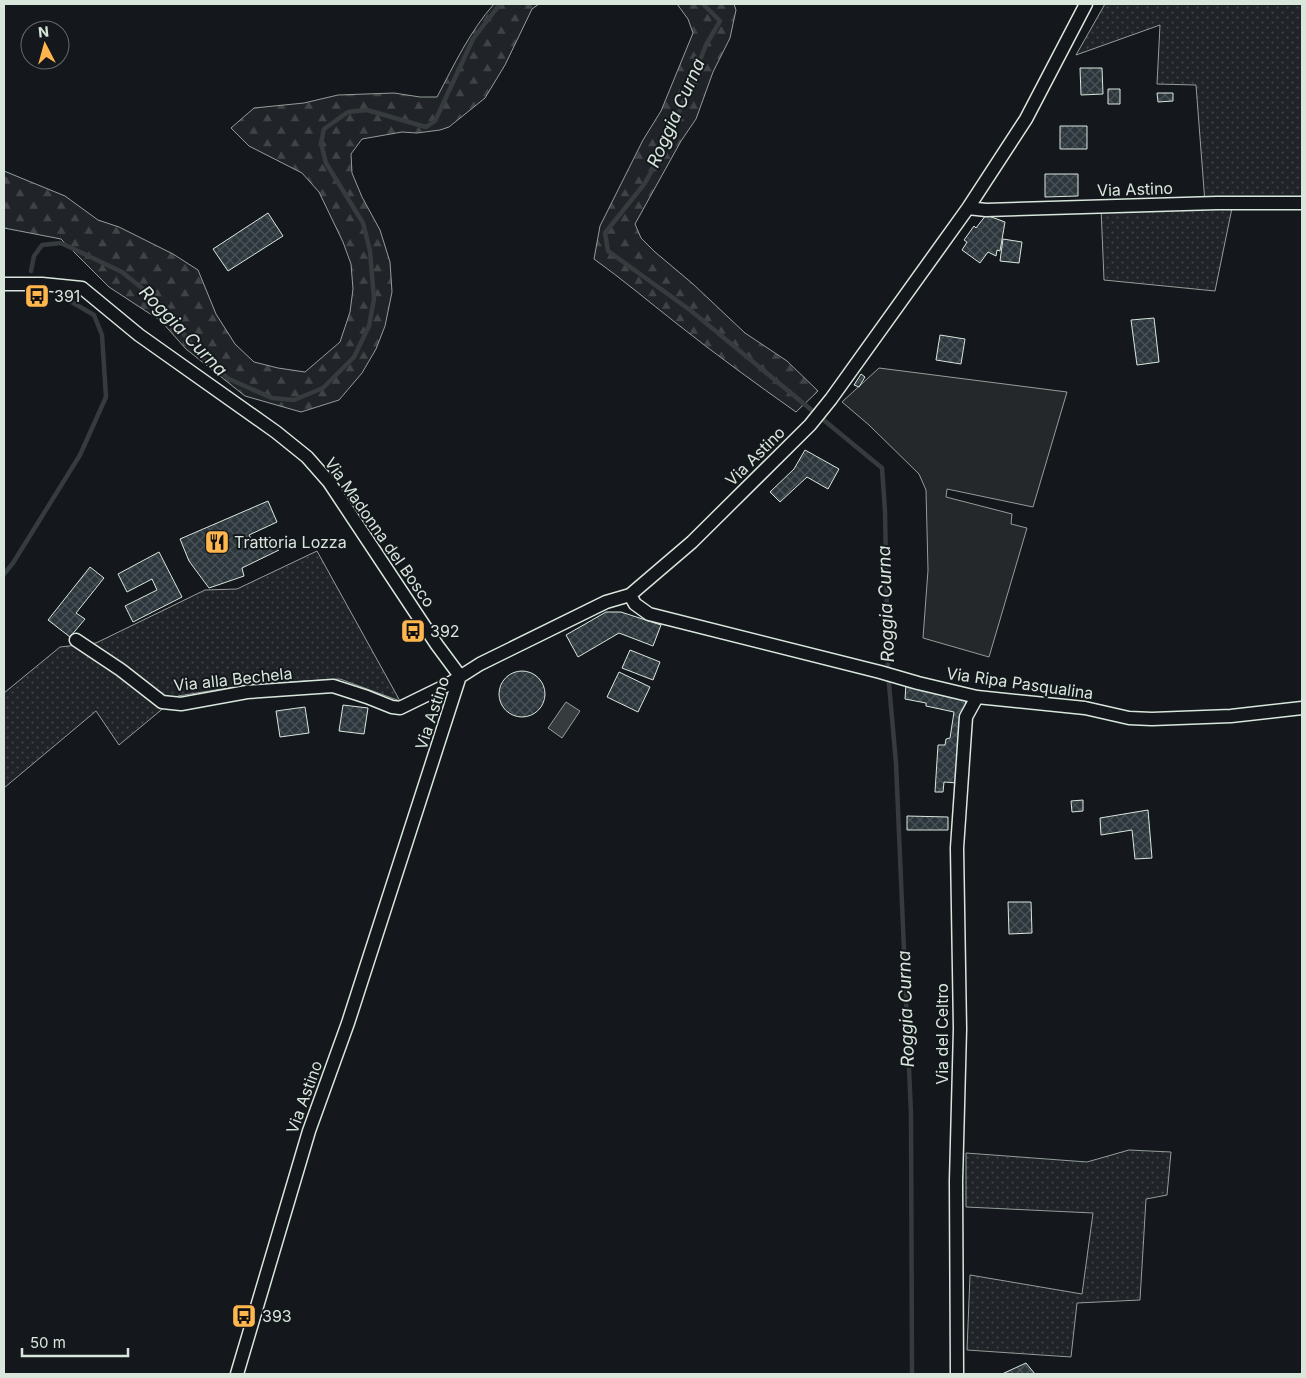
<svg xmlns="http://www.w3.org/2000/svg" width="1306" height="1378" viewBox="0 0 1306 1378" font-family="Inter,sans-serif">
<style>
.forest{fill:url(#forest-firs);stroke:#939e99}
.park{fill:url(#park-dots);stroke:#939e99}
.parking{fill:#24282b;stroke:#939e99}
.water{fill:#363b3e;stroke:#939e99}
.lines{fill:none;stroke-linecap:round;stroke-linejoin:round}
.stream{stroke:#363b3e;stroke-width:4.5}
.building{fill:url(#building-cross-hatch);stroke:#d8e6dc}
.street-casing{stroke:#d8e6dc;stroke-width:15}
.street{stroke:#14181c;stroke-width:12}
.labels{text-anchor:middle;stroke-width:4;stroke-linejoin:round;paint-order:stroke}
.street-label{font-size:16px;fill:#d8e6dc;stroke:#14181c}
.poi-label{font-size:16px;fill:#d8e6dc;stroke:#14181c;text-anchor:start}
.water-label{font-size:18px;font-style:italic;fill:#d8e6dc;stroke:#14181c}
</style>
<defs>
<pattern id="forest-firs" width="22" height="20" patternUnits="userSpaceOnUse" patternTransform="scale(1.25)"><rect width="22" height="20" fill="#202428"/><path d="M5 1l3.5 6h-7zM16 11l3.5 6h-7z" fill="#404447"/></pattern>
<pattern id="park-dots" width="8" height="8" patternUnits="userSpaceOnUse" patternTransform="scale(1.25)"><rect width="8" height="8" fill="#202428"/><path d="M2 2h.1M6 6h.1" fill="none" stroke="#404447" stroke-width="1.8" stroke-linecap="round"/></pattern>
<pattern id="building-cross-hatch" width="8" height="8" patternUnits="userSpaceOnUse" patternTransform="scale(1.25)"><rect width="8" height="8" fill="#2c363c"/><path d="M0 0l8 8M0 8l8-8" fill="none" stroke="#4a5358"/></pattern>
</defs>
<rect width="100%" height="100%" fill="#14181c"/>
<!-- forest -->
<path class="forest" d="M494,4H539L532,9L505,65L485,98L449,127L440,130L417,133L402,132L362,139L351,154L352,173L362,197L380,230L390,262L392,292L385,326L376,349L362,373L339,400L301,412L245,396L186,349L161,321L109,287L61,239L4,228V171L65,196L98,220L119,227L173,254L198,270L216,314L235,344L254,362L278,368L305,372L340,342L350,312L353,289L351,264L343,242L319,192L302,173L249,146L231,128L254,108L304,103L338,95L394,93L420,97H437C454,65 470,31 494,4Z
M677,4H734L736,10L730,38L713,72L696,119L681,141L635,224L641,238L655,252L693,284L745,333L787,361L818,391L796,412C755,383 715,354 676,323C648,301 622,279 594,259L600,226L643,140L661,111L693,33L688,19Z"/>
<!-- park -->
<path class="park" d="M1105,4H1302V201L1232,208L1215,291L1104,280L1101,208L1205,203L1196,85L1157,84L1160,25L1076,55Z
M317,551L400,701L340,679L253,684L178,696L119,745L96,711L4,788V693L60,647L96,643L205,590L237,589Z
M1129,1150L1171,1152L1167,1195L1146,1199L1140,1300L1077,1303L1071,1357L967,1350L970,1275L1082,1294L1093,1213L966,1207V1153L1087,1162Z"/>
<!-- parking -->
<path class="parking" d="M879,368L1067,392L1033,507L947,489L946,497L1012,514L1011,524L1027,528L989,657L923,638L928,570L926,490L919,474L869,425L842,402Z"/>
<!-- water -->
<path class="water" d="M566,702L580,711L562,738L548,728Z"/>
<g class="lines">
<!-- stream -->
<path class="stream" d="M703,4L720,21L706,45L665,147L645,183L605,233L608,251L690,310L882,468L885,511L888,673L896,763L911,1114L912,1374
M31,271L34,256L42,245L61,243L122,272L153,297L207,362L229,379L272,398L294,400L323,388L354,357L369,326L374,299L370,251L363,223L326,163L321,143L324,129L348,112L367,110L426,127L435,121L473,39L500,4
M4,574L13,563L80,455L106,397L102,335L94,315L63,297"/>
</g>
<!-- building -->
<path class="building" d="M1080,68H1102L1103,94L1081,95Z
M1108,89H1120V104H1108Z
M1157,93H1173V101L1158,102Z
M1060,126H1087V149H1060Z
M1045,174H1078V196L1045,197Z
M268,213L283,236L228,271L213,249Z
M986,215L1005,222L1000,251L997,250L996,256L988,252L980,263L962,250L967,242L964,240L974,226L976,228Z
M1003,239L1022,242L1019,263L1000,261Z
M1154,318L1159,362L1137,365L1131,320Z
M940,335L965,339L961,364L936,360Z
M861,374L865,377L859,387L854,385Z
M805,450L839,469L828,489L807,477L780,502L770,492L794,469Z
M268,501L277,522L249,535L255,545L270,537L279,550L242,568L244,576L209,588L189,561L180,539Z
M159,552L182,597L133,622L125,606L157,590L152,579L127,592L118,574Z
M90,567L104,578L76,613L85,619L70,637L48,620Z
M606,612H621L661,625L653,646L619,633L578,657L566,635Z
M630,650L660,662L653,680L622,668Z
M499 694a23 23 0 1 1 46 0a23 23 0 1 1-46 0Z
M619,672L650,687L638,712L607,697Z
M906,684L966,698L957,783L944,782L943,792H935L938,745H945L946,739L950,738L954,712L926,706V703L905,699Z
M343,705L368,708L364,734L339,731Z
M305,707L309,733L280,737L276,711Z
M1083,800V811L1072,812L1071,801Z
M1148,810L1152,858L1135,859L1132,830L1101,835L1100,818Z
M907,816L948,817V830H907Z
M1008,902H1031L1032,933L1009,934Z
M1026,1363L1035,1374H1002Z"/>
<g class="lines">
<defs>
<path id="street" d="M968,208L986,210L1217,203H1302
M4,284H42L82,288L139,335L276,432L307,457L329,482L437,645L460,676
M630,595L635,604L649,614L880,672L918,683L977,697L1085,708L1129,718L1152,719L1231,716L1302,708
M76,640L121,670L162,702L181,704L247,692L333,686L367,697L392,707L400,708L447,685L480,664L606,602L630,595L692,542L810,425L831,399L968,208L1026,119L1086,4
M237,1374L309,1131L348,1023L460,676
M957,1374L956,1181L960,1029L957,848L966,717L977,697"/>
</defs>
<!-- street casing -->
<use href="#street" class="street-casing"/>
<!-- street -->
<use href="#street" class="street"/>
</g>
<!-- icons -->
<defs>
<symbol id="bus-square" viewBox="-11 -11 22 22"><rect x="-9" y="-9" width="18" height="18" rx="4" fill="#ffb74d" stroke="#14181c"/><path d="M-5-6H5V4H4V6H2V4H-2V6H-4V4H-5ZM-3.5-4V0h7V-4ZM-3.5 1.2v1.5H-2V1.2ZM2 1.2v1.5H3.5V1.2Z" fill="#111"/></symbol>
<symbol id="restaurant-square" viewBox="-11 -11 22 22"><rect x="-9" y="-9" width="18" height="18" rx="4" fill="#ffb74d" stroke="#14181c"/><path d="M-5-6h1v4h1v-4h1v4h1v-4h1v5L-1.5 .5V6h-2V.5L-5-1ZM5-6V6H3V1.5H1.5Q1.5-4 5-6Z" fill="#111"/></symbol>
</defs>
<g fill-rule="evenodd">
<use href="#bus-square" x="23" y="282" width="28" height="28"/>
<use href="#restaurant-square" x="203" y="528" width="28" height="28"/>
<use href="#bus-square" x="399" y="617" width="28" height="28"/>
<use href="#bus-square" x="230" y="1302" width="28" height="28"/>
</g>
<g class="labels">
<!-- street labels -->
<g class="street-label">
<text transform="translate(1135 189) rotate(-2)" y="6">Via Astino</text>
<text transform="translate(755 456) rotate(-45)" y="6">Via Astino</text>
<text transform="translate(380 532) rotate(55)" y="6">Via Madonna del Bosco</text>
<text transform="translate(233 679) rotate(-6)" y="6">Via alla Bechela</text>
<text transform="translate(1020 683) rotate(8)" y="6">Via Ripa Pasqualina</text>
<text transform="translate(432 713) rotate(-72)" y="6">Via Astino</text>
<text transform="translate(942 1034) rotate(-90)" y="6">Via del Celtro</text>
<text transform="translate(304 1097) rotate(-70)" y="6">Via Astino</text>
</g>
<!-- poi labels -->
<g class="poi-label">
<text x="54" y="302">391</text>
<text x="234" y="548">Trattoria Lozza</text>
<text x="430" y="637">392</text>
<text x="262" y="1322">393</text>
</g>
<!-- water labels -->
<g class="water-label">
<text transform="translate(676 113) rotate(-66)" y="6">Roggia Curna</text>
<text transform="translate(183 331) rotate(46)" y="6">Roggia Curna</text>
<text transform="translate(886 604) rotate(-92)" y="6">Roggia Curna</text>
<text transform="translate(906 1009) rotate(-92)" y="6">Roggia Curna</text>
</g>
</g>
<!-- border -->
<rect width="1306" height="1378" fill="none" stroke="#d8e6dc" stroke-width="10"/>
<!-- north arrow -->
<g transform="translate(45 45) rotate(354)"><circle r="24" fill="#14181c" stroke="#626a69"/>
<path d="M0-4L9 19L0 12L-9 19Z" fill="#ffb74d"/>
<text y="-8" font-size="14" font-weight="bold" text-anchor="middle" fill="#d8e6dc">N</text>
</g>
<!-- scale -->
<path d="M22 1348v8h106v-8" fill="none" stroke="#d8e6dc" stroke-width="2.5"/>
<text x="30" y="1348" font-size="15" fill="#d8e6dc" stroke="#14181c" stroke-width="4" paint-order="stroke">50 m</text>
</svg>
